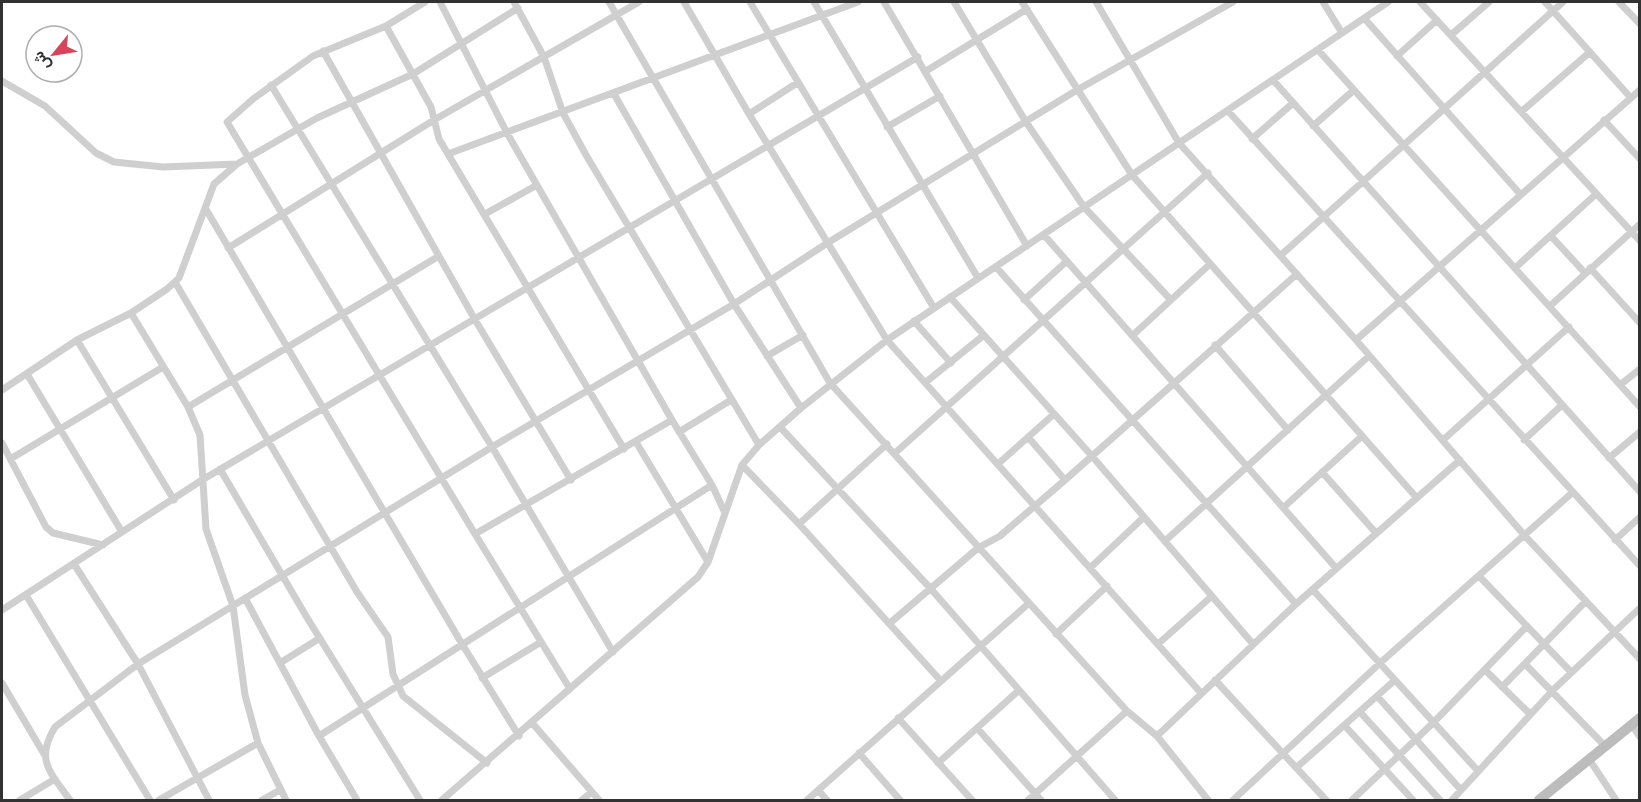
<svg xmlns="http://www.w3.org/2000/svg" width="1641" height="802" viewBox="0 0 1641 802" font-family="'Varela Round',Vazirmatn,sans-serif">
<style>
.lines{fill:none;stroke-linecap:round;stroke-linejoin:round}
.street{stroke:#cfcfcf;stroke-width:7}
.secondary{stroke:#bcbcbc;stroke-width:10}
</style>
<rect width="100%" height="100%" fill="#fff"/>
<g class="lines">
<!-- street -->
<path class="street" d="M425,2L386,26L313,56L253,99L227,122L475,534L672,420L507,133L440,2
M514,2L544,57L563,113L586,155L759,445
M609,2L830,383L1127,711L1157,736L1208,800
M684,2L749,114L887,340L1201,693
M750,2L934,308
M814,2L978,278
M884,2L1027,246
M954,2L1026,122L1084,207L1171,300
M1022,2L1132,175L1416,497
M1096,2L1179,143L1356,340L1525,536L1640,659
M1323,2L1342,33
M1420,2L1640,241
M1545,2L1631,98
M1619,2L1640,24
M1364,18L1521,195
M386,26L431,107L439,139L624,449
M1451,35L1489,2
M1318,50L1640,407
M323,51L474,318L571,480
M1397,56L1437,20
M926,71L1027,9
M1273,80L1640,492
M2,81L45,106L96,153L114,162L163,167L237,164
M271,85L492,447L613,652
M614,94L734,304L801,408
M1228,111L1640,566
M1522,111L1590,52
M749,114L797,83
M1604,120L1640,159
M1313,126L1354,90
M887,127L940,96
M1252,139L1293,103
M448,154L858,2
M207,211L462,644L519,736
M485,214L537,185
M1044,235L1336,568
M1551,236L1585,273
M228,248L434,120L639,2
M1281,255L1563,2
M996,267L1296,604
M1515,268L1596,194
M1590,268L1640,323
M175,282L357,592L388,637L393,674L403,696L487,763
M950,297L1091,455L1253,644
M1024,300L1067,261
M1550,306L1640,224
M914,321L951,363
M1133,335L1210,264
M77,340L174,500
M1356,340L1640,90
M1215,345L1288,430
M767,356L803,335
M27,374L122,532
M926,382L984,335
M1620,385L1640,369
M2,390L77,340L131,313
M188,407L439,256
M672,420L712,485L725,513
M780,427L931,589L1115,800
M679,432L731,400
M1028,437L1065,480
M1443,440L1569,327
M1524,440L1562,405
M636,442L708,562
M2,443L46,527L53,533L103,545
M895,453L1208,173
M12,458L163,367
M1609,458L1640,432
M998,464L1054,414
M742,465L799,524L941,681
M220,469L306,616L420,800
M1322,472L1376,533
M1284,507L1362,436
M799,524L887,444
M475,534L570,689
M1615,540L1640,517
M1165,541L1369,356
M74,564L138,664L209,800
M1090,568L1144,517
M1479,576L1571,672
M1313,590L1478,771
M26,595L150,800
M245,598L319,736L357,800
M2,610L202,480L918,57
M890,623L978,548L1000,536L1065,480L1297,274
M1056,634L1107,586
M1158,644L1212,596
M280,663L320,638
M1525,664L1605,746
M1485,670L1530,714
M482,678L541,642
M1215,680L1326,800
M2,683L44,754
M1502,687L1586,601
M1018,691L977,728L1041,800
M1377,696L1461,790
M1360,712L1440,800
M898,718L972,800
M533,724L599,800
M1631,724L1640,737
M1345,726L1413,800
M319,736L712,485
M1157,736L1296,604L1460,460
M859,753L900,800
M1589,759L1616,800
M938,763L977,728
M1296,768L1395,680
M818,790L827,800
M20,800L55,779
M70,800C50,772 35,760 55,727L138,664L492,447L734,304L829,242L1077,90L1233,2
M159,800L258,743
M262,800L280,790
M286,800L258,743L245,695L233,606L206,529L200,435L188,407L131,313L167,289L179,278L214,184L237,164L317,118L413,74L518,8
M442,800L698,577L708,562L742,465L759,445L801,408L887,340L1388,2
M582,800L592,792
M807,800L1028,604
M1028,800L1127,711
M1233,800L1380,663L1573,492
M1352,800L1433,723L1527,626
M1452,800L1553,690L1640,608"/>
<!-- secondary -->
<path class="secondary" d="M1539,800L1640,718"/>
</g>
<!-- border -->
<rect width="1641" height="802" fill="none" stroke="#323232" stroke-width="6"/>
<!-- north arrow -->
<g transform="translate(54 54) rotate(240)"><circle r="28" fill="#ffffff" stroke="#adadad" stroke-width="1.5"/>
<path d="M0-4.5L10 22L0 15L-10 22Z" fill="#d8455a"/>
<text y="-9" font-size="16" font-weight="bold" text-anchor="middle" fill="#323232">ش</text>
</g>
</svg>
